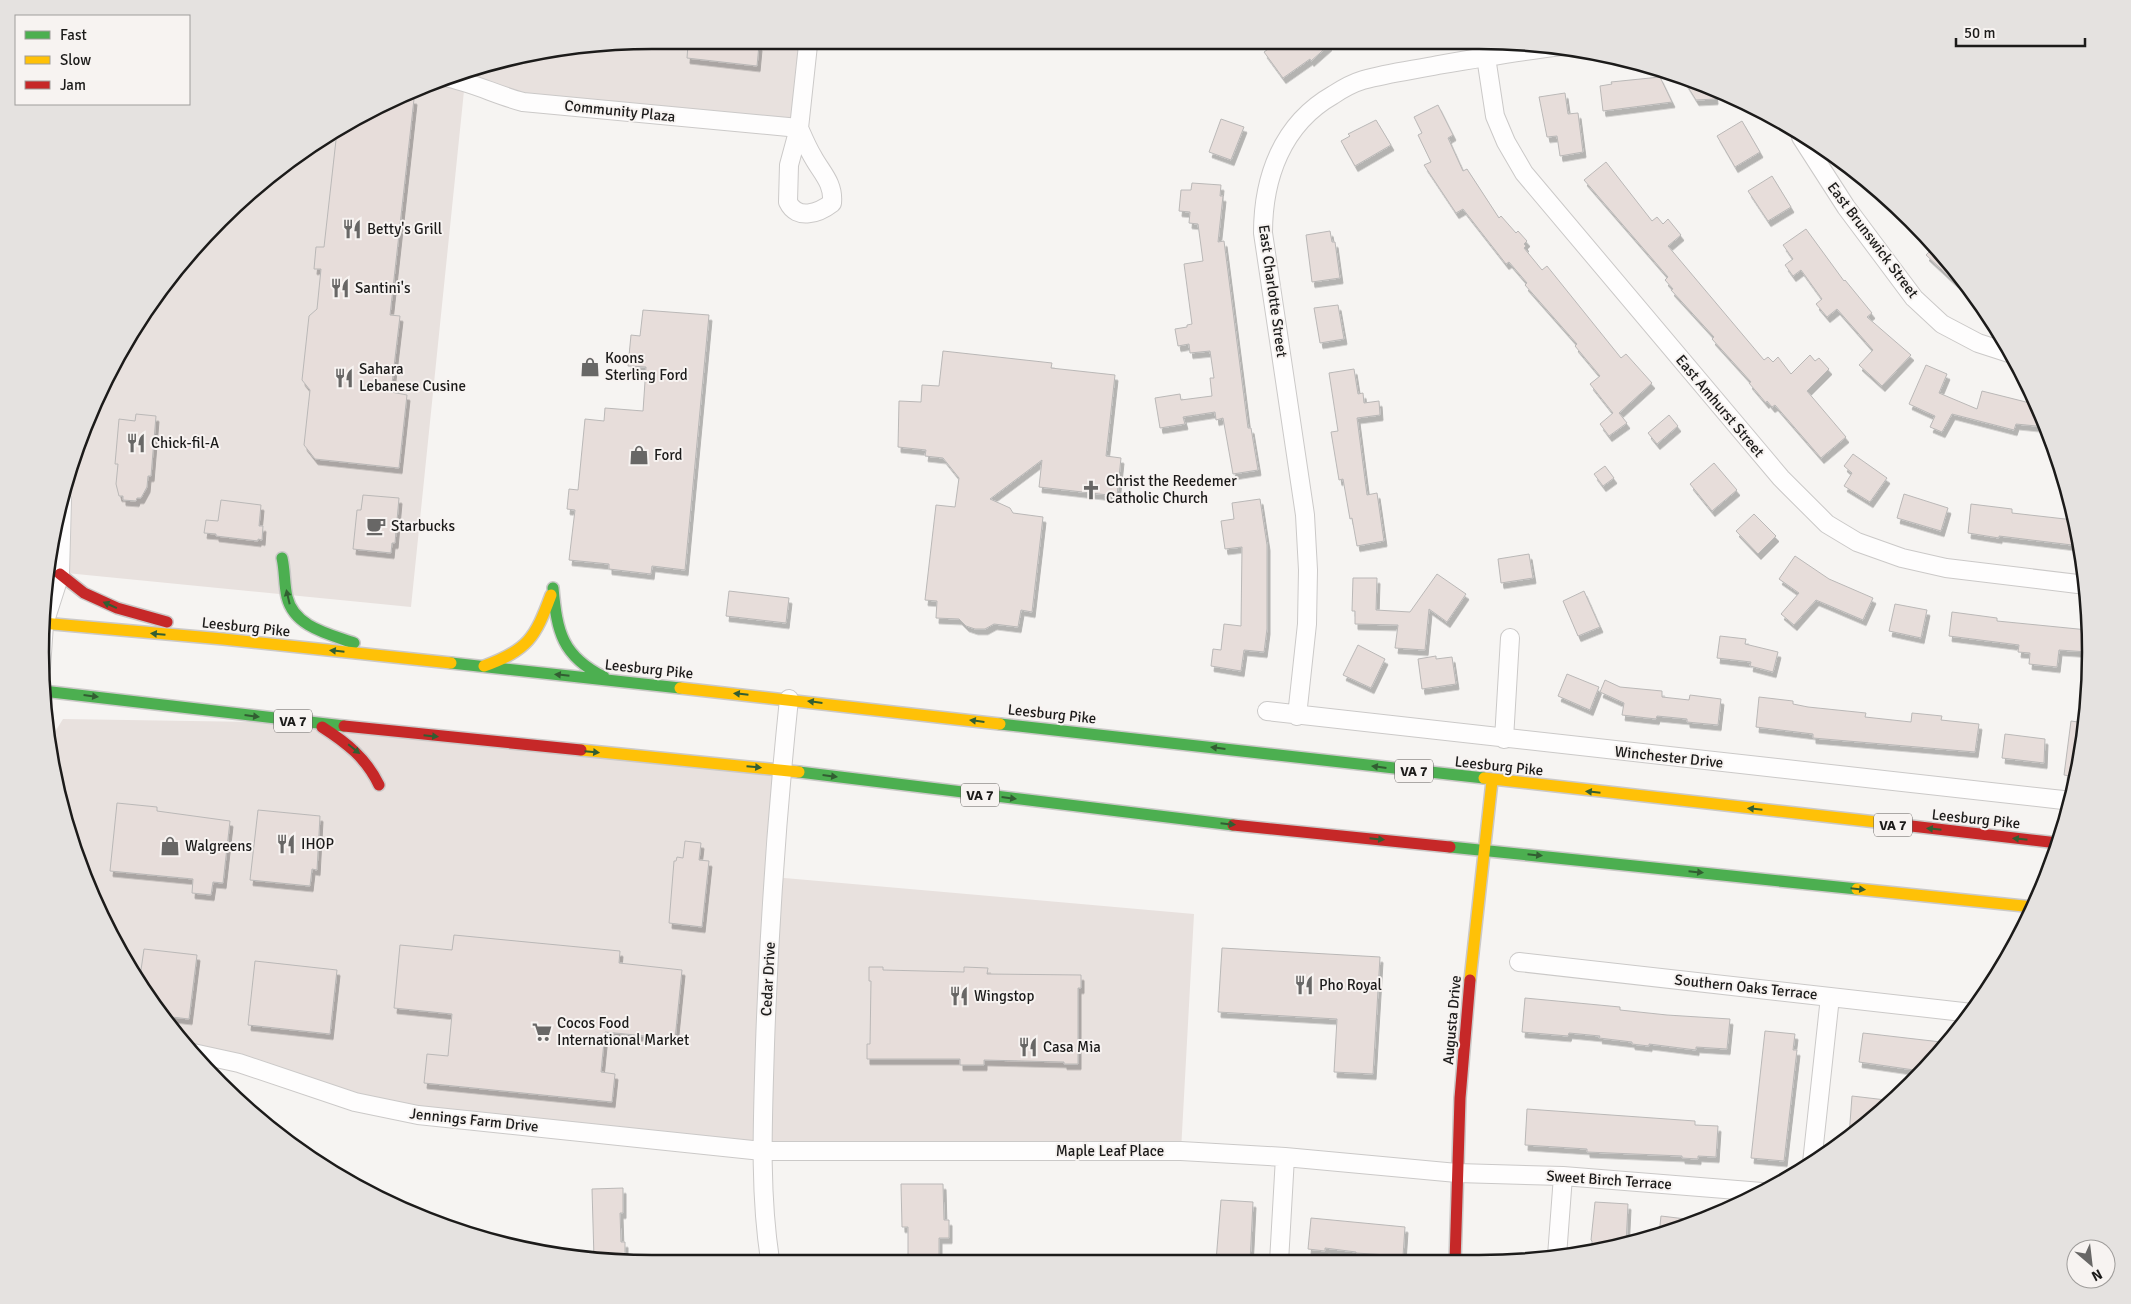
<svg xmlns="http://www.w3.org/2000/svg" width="2131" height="1304" viewBox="0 0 2131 1304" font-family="Signika,sans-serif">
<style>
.built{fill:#e8e1de}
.building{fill:#e7ddda;stroke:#bab8b7;filter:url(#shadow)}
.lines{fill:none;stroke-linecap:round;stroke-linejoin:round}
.street-casing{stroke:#cbc9c8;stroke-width:20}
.fast-casing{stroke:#cbc9c8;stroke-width:14}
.slow-casing{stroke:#cbc9c8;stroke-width:14}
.jam-casing{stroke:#cbc9c8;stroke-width:14}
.street{stroke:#fefdfd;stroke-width:18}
.fast{stroke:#4caf50;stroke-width:11}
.slow{stroke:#ffc107;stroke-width:11}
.jam{stroke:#c62828;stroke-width:11}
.oneway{fill:#325e32}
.labels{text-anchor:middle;stroke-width:4;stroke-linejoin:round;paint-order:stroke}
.shield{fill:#f7f3f1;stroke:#5e5c5a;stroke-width:1}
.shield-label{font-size:14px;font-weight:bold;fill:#1c1b1a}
.street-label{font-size:15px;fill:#1c1b1a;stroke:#f7f3f1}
.poi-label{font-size:15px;fill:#1c1b1a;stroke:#f7f3f1;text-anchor:start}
.rim{fill:none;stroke:#1c1b1a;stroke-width:2.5}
</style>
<defs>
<filter id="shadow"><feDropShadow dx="3" dy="5.5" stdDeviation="0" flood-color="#0004"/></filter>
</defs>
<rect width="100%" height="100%" fill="#f6f4f2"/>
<!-- built -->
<path class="built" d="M572,45H808L799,128L523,102L465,81L411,607L46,571L72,456L143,312L219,219L280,166L381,103L456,72Z
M63,719L317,723L782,770L773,877L1194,914L1181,1151H762L418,1115L193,1053L143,992L72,848L48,743Z"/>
<!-- building -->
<path class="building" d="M688,45H759L757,66L687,58Z
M1274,45H1329L1311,61L1310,59L1283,78L1264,52Z
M1660,77L1672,102L1603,111L1600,86L1612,84L1611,82Z
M1683,79L1714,87L1715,99L1696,100Z
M1565,93L1568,114L1578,113L1583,152L1560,156L1557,136L1547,137L1539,97Z
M396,97L414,99L390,315L400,316L391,392L407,395L399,468L315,459L304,445L310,390L302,380L309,316L317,309L321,269H314L316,247H324L337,131L381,103Z
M1438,105L1453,135L1448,138L1463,171L1467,169L1499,218L1501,216L1516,233L1518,231L1527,241L1524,244L1526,246L1524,248L1542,270L1547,266L1621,358L1626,354L1652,383L1619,413L1627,423L1609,436L1600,424L1613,413L1590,384L1600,376L1575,346L1577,344L1525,285L1527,283L1509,262L1506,264L1463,209L1456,213L1424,165L1431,162L1418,135L1422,133L1414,117Z
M1221,119L1244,127L1231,160L1209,152Z
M1376,120L1391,145L1355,166L1341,141L1350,136L1348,134Z
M1742,121L1760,152L1735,167L1717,136Z
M1606,162L1652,221L1657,217L1663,224L1668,219L1681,235L1668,246L1764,360L1768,357L1773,362L1778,357L1791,374L1810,355L1815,361L1819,358L1829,369L1807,391L1846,437L1821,458L1775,405L1772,407L1767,401L1766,403L1749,383L1751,382L1712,339L1714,337L1671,290L1673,289L1665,280L1668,277L1584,180Z
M1772,176L1791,207L1768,221L1748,191Z
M1192,183L1221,185L1220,196H1223L1218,242L1224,241L1248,428H1251L1258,470L1233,474L1223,418L1216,420L1215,412L1183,417L1185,424L1160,428L1155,398L1180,394L1181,400L1212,396L1210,378H1214L1210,351L1190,353L1189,344L1178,346L1175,329L1187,327V325L1192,324L1184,264L1203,261L1198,224L1189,223L1190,212L1179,211L1181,190H1191Z
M1806,229L1844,281L1845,280L1872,313L1867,317L1911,355L1882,386L1859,365L1873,350L1837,309L1827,317L1816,304L1822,299L1801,270L1793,276L1785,265L1793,259L1783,245Z
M1330,231L1332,242H1335L1340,278L1312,282L1306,235Z
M1936,245L1960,278L1955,282L1926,255Z
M1338,305L1344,339L1320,343L1314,308Z
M643,310L709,315L685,570L652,566L651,574L609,569V564L569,560L575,510L567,509L569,489L578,490L585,419L604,421L605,408L643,411L646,367L628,366L631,335L640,336Z
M943,351L1052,363L1051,368L1115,375L1106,456L1121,458L1117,496L1039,487L1042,460L990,499L1010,508L1013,513L1043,517L1032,612L1021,610L1018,627L994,624L985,629H975L966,626L959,619L936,618L937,601L925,600L936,505L955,507L959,478L943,458L925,456L926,450L898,447L899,401L921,402L922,385L939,386Z
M1926,365L1947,374L1939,393L1977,409L1982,391L2034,404L2046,427L2016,424L2014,430L1952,414L1942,432L1930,427L1935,416L1909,404Z
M1354,369L1358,394L1363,393L1364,403L1379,401L1380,415L1357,418L1367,495L1377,493L1384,541L1357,546L1352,518L1350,519L1343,479L1339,480L1331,432L1338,431L1329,373Z
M136,414L156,416L151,476H148L147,487L141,498H137L136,501L123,500V496H119L116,484L118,464H115L119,419L135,421Z
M1669,415L1678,426L1657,444L1648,433Z
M1853,454L1887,478L1870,502L1844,486L1852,473L1844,466Z
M1714,463L1737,490L1712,511L1690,484Z
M1605,466L1614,478L1603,486L1594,474Z
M1904,494L1948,508L1941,531L1897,518Z
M363,495L399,498L395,543H392L391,553L353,549L357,510H361Z
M1260,499L1267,545V629L1264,652L1244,650L1241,671L1211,666L1213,649L1221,650L1224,624L1241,626L1242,547L1225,549L1221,521L1234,519L1232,503Z
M221,500L261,505L259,526H263L262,540L258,539V541L216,536V534L204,533L206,520L218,521Z
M1971,504L2012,509V513L2074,520L2072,545L1999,536V538L1968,533Z
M1754,514L1776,536L1758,554L1736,531Z
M1529,554L1533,578L1501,583L1498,559Z
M1795,556L1829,579L1873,598L1863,620L1816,600L1794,625L1781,614L1799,593L1779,579Z
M1437,574L1466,594L1447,622L1429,609L1425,650L1395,648L1398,625L1355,624V611H1352L1353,578H1377L1376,610L1410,612Z
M729,591L789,598L786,623L726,616Z
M1584,591L1600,627L1578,636L1563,601Z
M1895,604L1927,610L1921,638L1889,631Z
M1952,612L1997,618V621L2088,630V652L2059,650L2057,667L2029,664L2030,653L2018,652L2019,645L1949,636Z
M1720,636L1746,639L1745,644L1778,652L1773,672L1750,666L1751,662L1717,658Z
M1358,645L1385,659L1371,688L1343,675Z
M1436,656V659L1452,657L1456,684L1422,689L1418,659Z
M1567,674L1599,687L1590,710L1558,696Z
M1605,680L1620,687L1662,691V697L1689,700L1690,695L1721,699L1718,725L1687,722V719L1657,716L1656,719L1622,715L1624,703L1600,692Z
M1759,697L1793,701V704L1808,707L1866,713L1865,717L1911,722L1912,713L1942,716L1941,720L1979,724L1975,752L1813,738V734L1756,727Z
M2071,721L2085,723L2076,777L2064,775Z
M2005,734L2045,739L2044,763L2002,758Z
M117,803L157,807V811L230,821L223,883L213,882L211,895L192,893L193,879L110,871Z
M258,810L320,816L317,870L312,869L310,886L250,880Z
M685,841L701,843L699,860L709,861L702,927L669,923L674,861H676L677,857L683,858Z
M454,935L620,951L619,963L682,970L675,1039L605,1032L601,1072L615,1074L612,1102L424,1083L427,1054L448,1056L452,1014L394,1008L400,945L452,950Z
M1222,948L1380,957L1373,1074L1334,1072L1337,1019L1218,1012Z
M144,949L197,955L189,1019L163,1016L143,992L139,984Z
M255,961L337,970L330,1034L248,1025Z
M869,967H883V970L964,972V967L988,968L987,974L1081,975V988H1078V1064H1064V1062L984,1060V1065H960V1059H867V1044H870L871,981H869Z
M1525,998L1620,1007V1010L1667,1015L1730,1019L1727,1049L1696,1047V1050L1649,1044V1046L1632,1044V1042L1599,1038L1600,1036L1569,1033L1568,1036L1522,1032Z
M1765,1031L1795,1034L1793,1050H1797L1784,1161L1751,1158Z
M1863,1033L1941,1042L1939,1052L1921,1071L1859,1062Z
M1852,1096L1886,1100L1885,1110L1883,1112L1849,1136Z
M1527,1109L1695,1121V1125L1718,1126L1716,1157L1698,1156V1159L1682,1158V1156L1587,1152V1149L1525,1145Z
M901,1184H943L944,1220H949V1238H939V1258H908V1227H902Z
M623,1188V1213H620L621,1242H625V1259H594L592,1189Z
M1221,1200L1253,1202L1250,1262L1216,1261Z
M1595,1202L1628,1204L1626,1245L1592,1251V1241L1591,1240Z
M1661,1216L1694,1220L1659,1234Z
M1311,1218L1405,1227L1403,1256L1356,1253V1252L1325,1248V1251L1308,1249Z"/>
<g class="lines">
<defs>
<path id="street" d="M1486,57L1495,116L1506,142L1524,173L1781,478L1827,524L1857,542L1902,558L1946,568L2086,585
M444,77C472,82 496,95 523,102L799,128L808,45
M799,128C803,137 807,147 813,157C821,172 834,183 832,203C819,213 797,221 788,202L789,165Z
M1801,137L1846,207L1914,298L1942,324L1978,343L2012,354
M41,668L44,624L60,574L62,500
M1267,711L2072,801
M1297,716L1307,624L1308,570L1305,515L1263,233C1263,178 1282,124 1333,95C1342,89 1353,83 1363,80C1388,73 1413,70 1438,65C1479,58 1520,51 1562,46
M1504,739L1510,638
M1519,962L1972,1013
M193,1053L239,1063L355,1102L418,1115L762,1151H1181L1285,1157L1457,1173L1563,1176L1762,1192
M1812,1163L1830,997
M1557,1256L1563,1176
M770,1260C759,1188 763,1116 765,1044C769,929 777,814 789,699
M1279,1262L1285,1157"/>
<path id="fast" d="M282,558C285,571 284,584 287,597C294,627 329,634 354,643
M553,588C557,632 562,656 604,677
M451,663L680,688
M43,691L344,726
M1000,724L1484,778
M799,772L1233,825
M1450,847L1857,889"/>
<path id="slow" d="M42,623L223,639L451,663
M484,666C528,650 535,638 551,595
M680,688L1000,724
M581,750L799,772
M1484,778L1894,824
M1857,889L2034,907
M1470,980L1492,781"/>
<path id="jam" d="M60,574L84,593L117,608L167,622
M344,726L581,750
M322,727C347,743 366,758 379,785
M1894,824L2058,843
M1233,825L1450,847
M1455,1262L1460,1098L1470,980"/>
</defs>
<!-- street casing -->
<use href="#street" class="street-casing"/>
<!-- fast casing -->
<use href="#fast" class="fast-casing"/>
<!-- slow casing -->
<use href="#slow" class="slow-casing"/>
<!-- jam casing -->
<use href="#jam" class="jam-casing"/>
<!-- street -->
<use href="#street" class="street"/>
<!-- fast -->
<use href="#fast" class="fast"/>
<!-- slow -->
<use href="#slow" class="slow"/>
<!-- jam -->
<use href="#jam" class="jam"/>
</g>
<!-- one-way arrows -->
<defs><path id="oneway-solid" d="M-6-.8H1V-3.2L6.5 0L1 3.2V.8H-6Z" transform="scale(1.25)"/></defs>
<g class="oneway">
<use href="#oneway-solid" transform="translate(288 597) rotate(-103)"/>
<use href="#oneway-solid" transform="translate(110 605) rotate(-156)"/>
<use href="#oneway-solid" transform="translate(158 634) rotate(-175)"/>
<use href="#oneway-solid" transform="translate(337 651) rotate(-174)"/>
<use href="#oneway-solid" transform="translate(562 675) rotate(-174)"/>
<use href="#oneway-solid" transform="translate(741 694) rotate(-174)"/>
<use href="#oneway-solid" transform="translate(91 696) rotate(7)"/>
<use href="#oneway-solid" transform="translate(815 702) rotate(-173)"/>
<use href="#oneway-solid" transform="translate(252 716) rotate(7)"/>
<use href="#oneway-solid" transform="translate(977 721) rotate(-173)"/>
<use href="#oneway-solid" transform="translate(431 736) rotate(6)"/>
<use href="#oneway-solid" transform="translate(1218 748) rotate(-173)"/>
<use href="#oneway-solid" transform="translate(354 749) rotate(39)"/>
<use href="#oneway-solid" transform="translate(592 752) rotate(5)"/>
<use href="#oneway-solid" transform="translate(754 767) rotate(5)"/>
<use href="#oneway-solid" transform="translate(1379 767) rotate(-173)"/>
<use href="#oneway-solid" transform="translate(830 776) rotate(7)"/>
<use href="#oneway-solid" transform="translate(1593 792) rotate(-174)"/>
<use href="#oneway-solid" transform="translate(1009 798) rotate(7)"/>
<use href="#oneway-solid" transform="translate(1755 809) rotate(-174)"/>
<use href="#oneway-solid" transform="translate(1228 824) rotate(6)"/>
<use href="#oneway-solid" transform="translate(1934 829) rotate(-174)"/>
<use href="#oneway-solid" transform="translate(1377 839) rotate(6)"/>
<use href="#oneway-solid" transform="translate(2020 839) rotate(-174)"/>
<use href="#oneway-solid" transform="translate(1535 855) rotate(6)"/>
<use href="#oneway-solid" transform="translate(1696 872) rotate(6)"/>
<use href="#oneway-solid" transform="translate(1858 889) rotate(6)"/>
</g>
<!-- icons -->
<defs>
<symbol id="restaurant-bare" viewBox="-9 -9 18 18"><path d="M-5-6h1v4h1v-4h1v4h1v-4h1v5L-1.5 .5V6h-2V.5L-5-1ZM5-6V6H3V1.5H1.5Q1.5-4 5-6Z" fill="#686766" stroke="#f7f3f1" stroke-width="2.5" paint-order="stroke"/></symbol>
<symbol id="shop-bare" viewBox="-9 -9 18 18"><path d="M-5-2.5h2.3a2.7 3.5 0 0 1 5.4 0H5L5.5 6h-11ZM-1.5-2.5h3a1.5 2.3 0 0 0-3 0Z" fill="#686766" stroke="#f7f3f1" stroke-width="2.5" paint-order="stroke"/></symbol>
<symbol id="church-bare" viewBox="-9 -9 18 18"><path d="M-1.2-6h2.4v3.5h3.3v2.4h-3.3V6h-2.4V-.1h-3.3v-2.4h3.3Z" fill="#686766" stroke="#f7f3f1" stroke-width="2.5" paint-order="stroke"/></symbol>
<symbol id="cafe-bare" viewBox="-9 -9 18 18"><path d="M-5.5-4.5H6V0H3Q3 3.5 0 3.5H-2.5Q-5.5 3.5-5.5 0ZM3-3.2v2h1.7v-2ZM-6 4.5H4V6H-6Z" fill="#686766" stroke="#f7f3f1" stroke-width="2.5" paint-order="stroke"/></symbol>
<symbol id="supermarket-bare" viewBox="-9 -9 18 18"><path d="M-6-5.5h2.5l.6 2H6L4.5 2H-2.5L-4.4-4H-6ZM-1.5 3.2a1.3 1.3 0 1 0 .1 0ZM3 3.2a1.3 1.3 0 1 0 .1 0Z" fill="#686766" stroke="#f7f3f1" stroke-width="2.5" paint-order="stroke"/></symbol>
</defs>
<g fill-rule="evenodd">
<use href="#restaurant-bare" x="338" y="215" width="28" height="28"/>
<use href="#restaurant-bare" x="326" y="274" width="28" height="28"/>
<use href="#shop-bare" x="576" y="353" width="28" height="28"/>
<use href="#restaurant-bare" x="330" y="364" width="28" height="28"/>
<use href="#restaurant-bare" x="122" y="429" width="28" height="28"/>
<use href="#shop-bare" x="625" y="441" width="28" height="28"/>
<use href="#church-bare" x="1077" y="476" width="28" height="28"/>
<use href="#cafe-bare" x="362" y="512" width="28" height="28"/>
<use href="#restaurant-bare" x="272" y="830" width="28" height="28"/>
<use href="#shop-bare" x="156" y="832" width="28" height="28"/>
<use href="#restaurant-bare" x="1290" y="971" width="28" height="28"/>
<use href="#restaurant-bare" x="945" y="982" width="28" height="28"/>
<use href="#supermarket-bare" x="528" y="1018" width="28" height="28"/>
<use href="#restaurant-bare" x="1014" y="1033" width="28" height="28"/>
</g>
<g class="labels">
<!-- shield labels -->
<g class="shield">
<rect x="274" y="709.5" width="38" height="23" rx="4"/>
<rect x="1395" y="759.5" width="38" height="23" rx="4"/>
<rect x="961" y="783.5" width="38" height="23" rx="4"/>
<rect x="1874" y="813.5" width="38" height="23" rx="4"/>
</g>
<g class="shield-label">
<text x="293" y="726">VA 7</text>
<text x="1414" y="776">VA 7</text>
<text x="980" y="800">VA 7</text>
<text x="1893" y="830">VA 7</text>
</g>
<!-- street labels -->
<g class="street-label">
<text transform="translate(620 111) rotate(6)" y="5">Community Plaza</text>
<text transform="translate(1873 240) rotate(53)" y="5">East Brunswick Street</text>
<text transform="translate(1273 291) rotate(82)" y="5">East Charlotte Street</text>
<text transform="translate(1720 406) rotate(50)" y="5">East Amhurst Street</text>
<text transform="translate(246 627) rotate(6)" y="5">Leesburg Pike</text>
<text transform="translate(649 669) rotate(6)" y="5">Leesburg Pike</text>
<text transform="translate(1052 714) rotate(6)" y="5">Leesburg Pike</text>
<text transform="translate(1669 757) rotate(6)" y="5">Winchester Drive</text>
<text transform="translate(1499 766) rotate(6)" y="5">Leesburg Pike</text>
<text transform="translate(1976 819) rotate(6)" y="5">Leesburg Pike</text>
<text transform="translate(768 979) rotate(-87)" y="5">Cedar Drive</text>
<text transform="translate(1746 987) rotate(6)" y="5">Southern Oaks Terrace</text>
<text transform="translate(1452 1020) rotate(-85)" y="5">Augusta Drive</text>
<text transform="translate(474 1120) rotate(6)" y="5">Jennings Farm Drive</text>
<text x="1110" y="1156">Maple Leaf Place</text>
<text transform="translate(1609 1180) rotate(4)" y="5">Sweet Birch Terrace</text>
</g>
<!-- poi labels -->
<g class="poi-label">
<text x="367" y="234">Betty's Grill</text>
<text x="355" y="293">Santini's</text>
<text x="605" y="363">Koons<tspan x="605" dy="17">Sterling Ford</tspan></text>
<text x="359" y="374">Sahara<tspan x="359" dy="17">Lebanese Cusine</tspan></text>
<text x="151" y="448">Chick-fil-A</text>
<text x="654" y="460">Ford</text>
<text x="1106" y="486">Christ the Reedemer<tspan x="1106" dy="17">Catholic Church</tspan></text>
<text x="391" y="531">Starbucks</text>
<text x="301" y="849">IHOP</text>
<text x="185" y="851">Walgreens</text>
<text x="1319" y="990">Pho Royal</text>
<text x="974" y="1001">Wingstop</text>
<text x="557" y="1028">Cocos Food<tspan x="557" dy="17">International Market</tspan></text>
<text x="1043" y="1052">Casa Mia</text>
</g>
</g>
<!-- crop -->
<path d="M0 0H2131V1304H0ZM652 49H1479A603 603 0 0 1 2082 652V652A603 603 0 0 1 1479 1255H652A603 603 0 0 1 49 652V652A603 603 0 0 1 652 49Z" fill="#e5e2e0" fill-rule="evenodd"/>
<path class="rim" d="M652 49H1479A603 603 0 0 1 2082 652V652A603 603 0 0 1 1479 1255H652A603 603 0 0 1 49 652V652A603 603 0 0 1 652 49Z"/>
<!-- legend -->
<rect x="15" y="15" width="175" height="90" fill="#f7f3f1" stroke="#9f9d9b"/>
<rect x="25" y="31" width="25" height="8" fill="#4caf50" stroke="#9f9d9b"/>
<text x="60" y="40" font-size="15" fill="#1c1b1a">Fast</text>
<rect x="25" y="56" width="25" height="8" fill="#ffc107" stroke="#9f9d9b"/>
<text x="60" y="65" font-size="15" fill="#1c1b1a">Slow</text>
<rect x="25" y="81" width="25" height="8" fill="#c62828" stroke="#9f9d9b"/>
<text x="60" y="90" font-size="15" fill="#1c1b1a">Jam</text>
<!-- north arrow -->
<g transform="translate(2091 1264) rotate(152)"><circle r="24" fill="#f7f3f1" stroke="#9f9d9b"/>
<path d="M0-4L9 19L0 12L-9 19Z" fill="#686766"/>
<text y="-8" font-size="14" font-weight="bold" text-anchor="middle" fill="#1c1b1a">N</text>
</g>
<!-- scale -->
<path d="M1956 38v8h129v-8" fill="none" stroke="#1c1b1a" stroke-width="2.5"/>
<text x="1964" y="38" font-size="15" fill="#1c1b1a" stroke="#f7f3f1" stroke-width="4" paint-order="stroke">50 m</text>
</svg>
